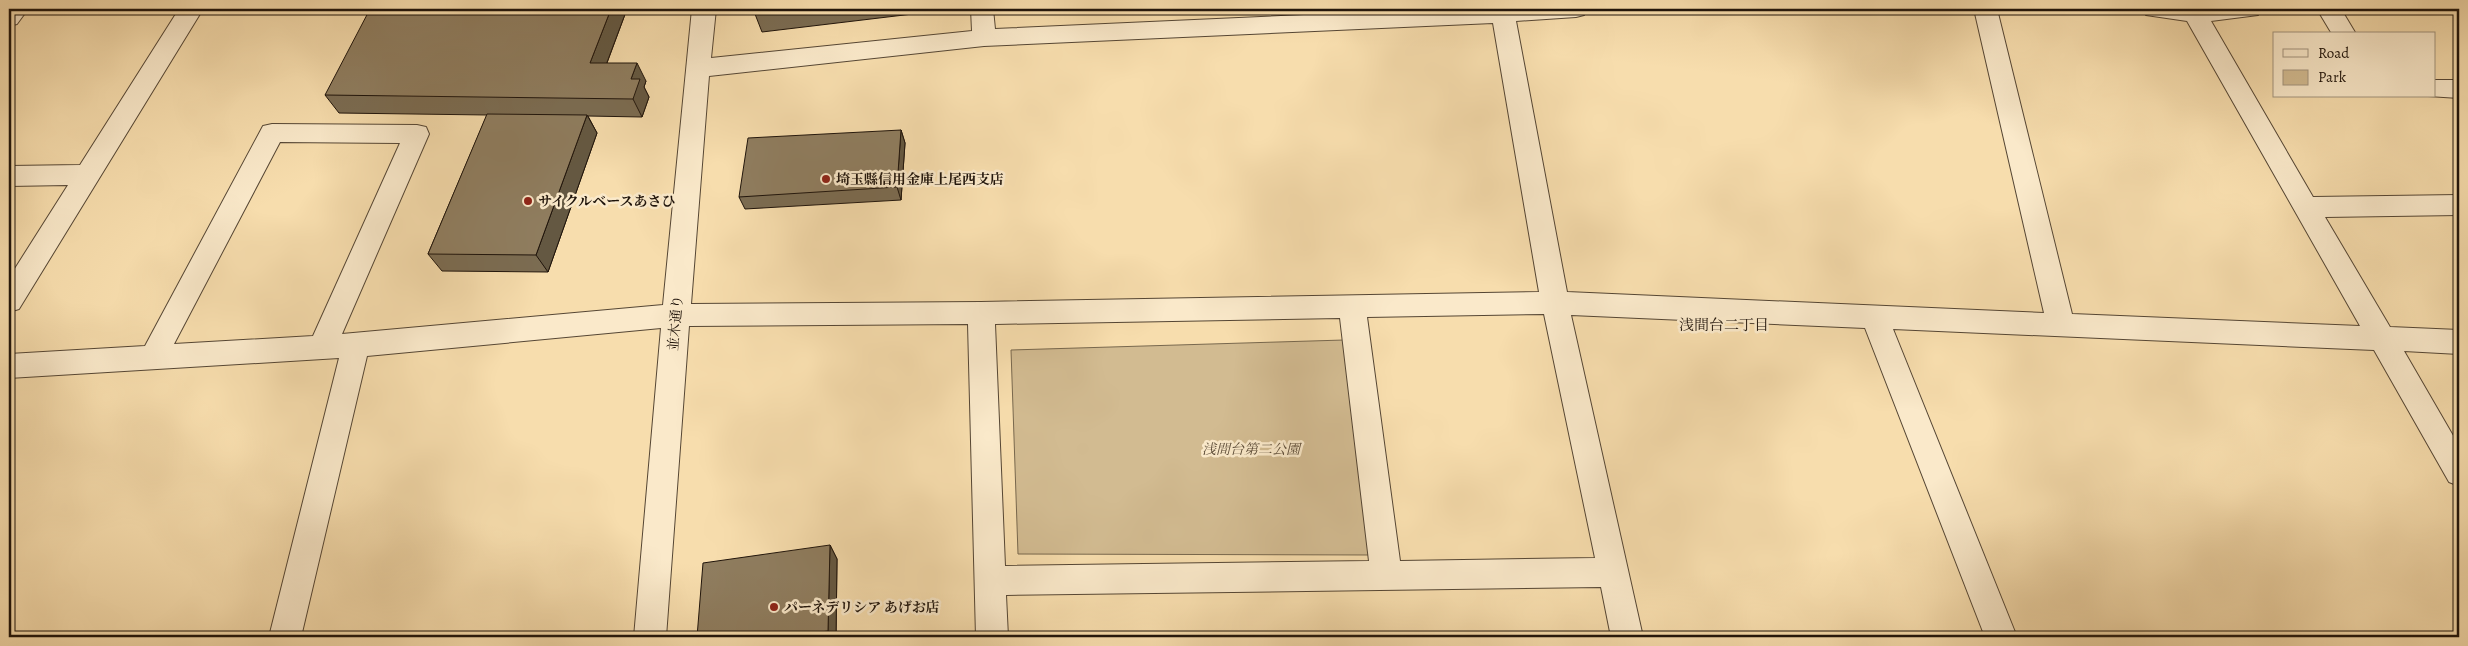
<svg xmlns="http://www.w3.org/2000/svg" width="2468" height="646" viewBox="0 0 2468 646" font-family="Alegreya,'Noto Serif JP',serif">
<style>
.green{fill:#d2bb91;stroke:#78684e}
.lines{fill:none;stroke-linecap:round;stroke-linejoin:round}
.minor-casing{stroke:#554634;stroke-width:2}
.minor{fill:#fae9ca;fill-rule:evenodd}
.wall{fill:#7b6c52;stroke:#1f140b}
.shaded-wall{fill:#645842;stroke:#1f140b}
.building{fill:#8f7d5f;stroke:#1f140b}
.poi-dot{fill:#8f2418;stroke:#fae9ca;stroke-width:2}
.labels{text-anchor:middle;stroke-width:5;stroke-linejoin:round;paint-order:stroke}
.poi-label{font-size:14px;font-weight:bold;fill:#1f140b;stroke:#fae9ca;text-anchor:start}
.street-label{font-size:14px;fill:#1f140b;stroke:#fae9ca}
.park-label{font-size:14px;font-style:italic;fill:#5e4e3a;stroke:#fae9ca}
.neighbourhood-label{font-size:15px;fill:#1f140b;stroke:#fae9ca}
</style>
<rect width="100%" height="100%" fill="#f7ddad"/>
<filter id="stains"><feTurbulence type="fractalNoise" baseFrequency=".004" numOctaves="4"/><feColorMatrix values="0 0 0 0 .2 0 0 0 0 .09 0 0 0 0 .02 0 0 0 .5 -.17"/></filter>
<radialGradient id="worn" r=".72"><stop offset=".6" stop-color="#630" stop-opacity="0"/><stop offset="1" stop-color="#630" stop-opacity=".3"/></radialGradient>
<!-- green -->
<path class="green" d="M1344,340L1371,555L1018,554L1011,350Z"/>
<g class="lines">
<defs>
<path id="minor" d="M9,9H28L17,24L9,26Z
M179,9H203L19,309L9,312V278L68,185L9,186V166L80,165Z
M692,9H716L711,58L972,31L971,9H993L995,29L1438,9H1587L1584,15L1576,17L1516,21L1567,292L2044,313L1974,9H1997L2072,314L2360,326L2187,21L2146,15L2142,9H2261L2258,15L2211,21L2313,197L2459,195V215L2325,217L2390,327L2459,330V354L2404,351L2459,446V486L2449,482L2374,350L1893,329L2017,637H1985L1865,328L1571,315L1643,637H1611L1601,587L1006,595L1008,637H976L968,324L689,326L666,637H634L661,328L367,356L301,637H269L339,358L9,378V354L145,346L263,126L272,124L417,125L426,127L429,134L342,334L663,305ZM1493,23L1539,292L981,302L691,304L709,76L984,46ZM280,142L400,143L313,336L174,344ZM1544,314L1595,558L1400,561L1367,317ZM1340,318L1369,561L1005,566L995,324Z
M2317,9H2341L2356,34H2332Z
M2434,80H2459V98L2428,96H2434Z"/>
</defs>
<!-- minor casing -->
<use href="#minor" class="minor-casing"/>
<!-- minor -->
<use href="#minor" class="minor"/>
</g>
<!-- wall -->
<path class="wall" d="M627,9L607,63L646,81L644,87L649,97L642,117L588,116L597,133L548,272L442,271L428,254L487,115L339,113L325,95Z
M755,9H946V10L762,32L755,14Z
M901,130L905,143L901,200L745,209L739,197Z
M830,545L837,559L836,637H697Z"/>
<!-- shaded-wall -->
<path class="shaded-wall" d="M611,9H627L600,81L590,63Z
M637,63L646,81L644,87L649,97L642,117L633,99L631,79Z
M587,115L597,133L548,272L536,255Z
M901,130L905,143L901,200L897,187Z
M830,545L837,559L836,637H832L828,631Z"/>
<!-- building -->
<path class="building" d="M370,9H611L590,63H637L631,79H640L633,99L325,95Z
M755,9H799L755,14Z
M487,114L587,115L536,255L428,254Z
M901,130L897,187L739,197L748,138Z
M830,545L828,631L782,637H697L703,563Z"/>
<!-- markers -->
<g class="poi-dot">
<circle cx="826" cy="179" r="5"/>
<circle cx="528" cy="201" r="5"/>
<circle cx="774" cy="607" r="5"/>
</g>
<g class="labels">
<!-- poi labels -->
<g class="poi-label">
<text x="836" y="184">埼玉縣信用金庫上尾西支店</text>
<text x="538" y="206">サイクルベースあさひ</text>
<text x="784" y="612">パーネデリシア あげお店</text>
</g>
<!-- street labels -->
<g class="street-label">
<text transform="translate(675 323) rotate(-85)" y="5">並木通り</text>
</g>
<!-- park labels -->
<g class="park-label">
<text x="1251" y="454">浅間台第二公園</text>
</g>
<!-- neighbourhood labels -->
<g class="neighbourhood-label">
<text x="1724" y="330">浅間台二丁目</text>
</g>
</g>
<!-- margin -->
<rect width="2468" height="646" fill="none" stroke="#f7ddad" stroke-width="30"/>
<rect x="10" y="10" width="2448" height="626" fill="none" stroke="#1f140b" stroke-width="2.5"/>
<rect x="15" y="15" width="2438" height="616" fill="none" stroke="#1f140b"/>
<!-- legend -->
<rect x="2273" y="32" width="162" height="65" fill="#fae9ca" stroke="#a2947e"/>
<rect x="2283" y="49" width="25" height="8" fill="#fae9ca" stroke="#a2947e"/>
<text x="2318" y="58" font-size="15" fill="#1f140b">Road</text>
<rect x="2283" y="70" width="25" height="15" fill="#d2bb91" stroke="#a2947e"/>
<text x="2318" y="82" font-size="15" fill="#1f140b">Park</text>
<rect width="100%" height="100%" filter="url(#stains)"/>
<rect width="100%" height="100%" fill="url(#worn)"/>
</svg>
